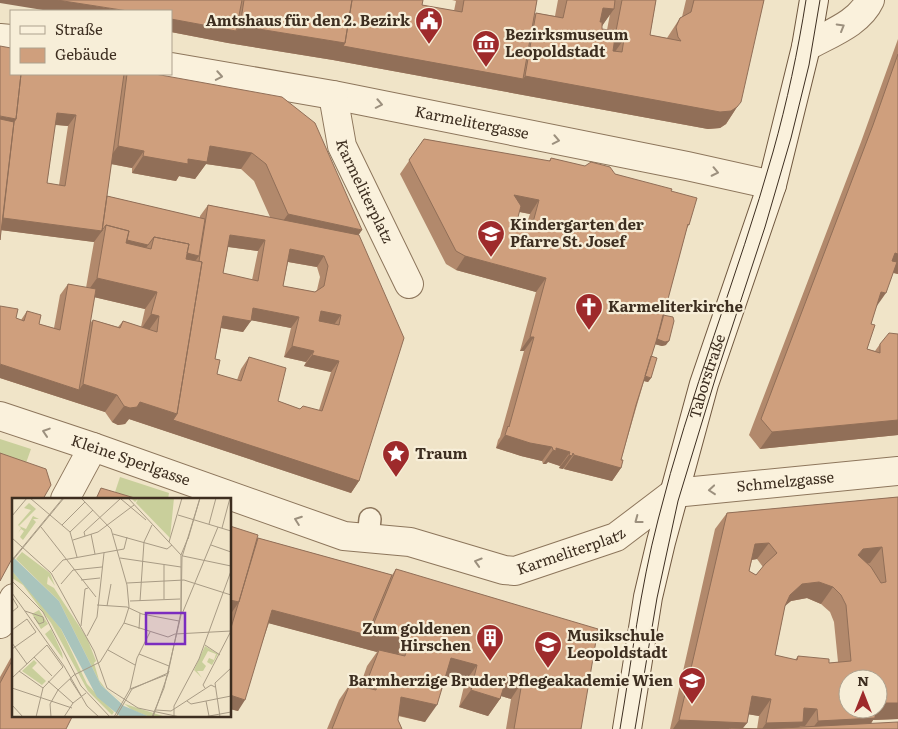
<svg xmlns="http://www.w3.org/2000/svg" width="898" height="729" viewBox="0 0 898 729" font-family="Literata,serif">
<style>
.green{fill:#c9cf9b}
.lines{fill:none;stroke-linecap:round;stroke-linejoin:round}
.pedestrian-casing{stroke:#8d765c;stroke-width:24}
.minor-casing{stroke:#8d765c;stroke-width:30}
.secondary-casing{stroke:#6f573f;stroke-width:30}
.pedestrian{stroke:#faf1dc;stroke-width:21}
.minor{stroke:#faf1dc;stroke-width:28}
.secondary{stroke:#faf1dc;stroke-width:28}
.tram{stroke:#3d2e20;stroke-width:1}
.wall{fill:#b2896c;fill-rule:evenodd}
.shaded-wall{fill:#916f58}
.building{fill:#cf9f7d;stroke:#916f58;fill-rule:evenodd}
.oneway{stroke:#9c907e}
.labels{text-anchor:middle;stroke-width:4.5;stroke-linejoin:round;paint-order:stroke}
.poi-label{font-size:15px;font-weight:bold;fill:#3d2e20;stroke:#f7eed8;text-anchor:start}
.street-label{font-size:15px;fill:#3d2e20;stroke:#f7eed8}
.inset-river{fill:none;stroke:#a9c4bc;stroke-width:2.5}
.inset-road{fill:none;stroke:#a89b85;stroke-width:1}
.view{fill:#7b2cbf;fill-opacity:0.15;stroke:#7b2cbf;stroke-width:2.5}
.inset-edge{fill:none;stroke:#3d2e20;stroke-width:2.5}
</style>
<rect width="100%" height="100%" fill="#f0e4c8"/>
<!-- green -->
<path class="green" d="M0,439L31,449L26,463L0,454Z
M120,477L169,493L168,499H138L115,492Z"/>
<g class="lines">
<defs>
<path id="pedestrian" d="M368,538L370,519"/>
<g id="minor">
<path d="M0,38L11,39"/>
<path d="M806,47C828,34 859,24 870,0"/>
<path id="s1" d="M171,67L333,95L687,166L772,185"/>
<path id="s2" d="M333,95L342,146L409,284"/>
<path id="s3" d="M0,416L93,447L344,536L410,542L504,570L515,571L616,537L674,493L898,471"/>
<path d="M65,499L93,447"/>
<path d="M0,624L14,598"/>
</g>
<g id="secondary">
<path id="s4" d="M627,729L648,597L661,542L704,384L772,185L806,47L814,0"/>
</g>
</defs>
<!-- pedestrian casing -->
<use href="#pedestrian" class="pedestrian-casing"/>
<!-- minor casing -->
<use href="#minor" class="minor-casing"/>
<!-- secondary casing -->
<use href="#secondary" class="secondary-casing"/>
<!-- pedestrian -->
<use href="#pedestrian" class="pedestrian"/>
<!-- minor -->
<use href="#minor" class="minor"/>
<!-- secondary -->
<use href="#secondary" class="secondary"/>
<!-- tram -->
<path class="tram" d="M620,729C632,659 640,589 658,520C689,395 738,276 773,152C787,102 798,51 806,0
M635,729L657,598L678,501L717,373L765,227L791,138L809,65L820,0"/>
</g>
<!-- wall -->
<path class="wall" d="M0,0H423L422,5L454,11L456,1L452,0H537L534,17L536,13L555,16L558,0H656L650,35L667,38L680,18L682,17L686,0H764L737,107L726,124L720,128L708,129L333,60L228,43L171,32V11ZM610,14L607,30L602,29V26Z
M898,39V274L893,273L876,307L871,324L867,349L875,351L880,344L898,334V435L760,449L749,435L861,142Z
M11,74H155L359,235V481L351,493L129,419L125,424L118,425L112,422L105,412L0,378L16,318L21,320L27,311L39,324L54,328L60,295L68,284L86,288L94,242L1,230ZM55,125L68,126L59,185L47,183ZM111,164L132,168V173L176,181L179,176L195,179L206,164L241,169L254,181L270,217L208,205L200,216V218L107,196ZM228,247L258,251L252,280L223,273ZM288,262L317,267L320,277L317,290L315,292L283,286ZM94,297L145,309L141,327L123,321L118,327L93,320L90,323ZM251,320L291,328L284,357L306,362L304,366L331,372L319,410L300,409L278,401L249,357L241,369L237,380L217,374L215,359L221,328L243,332Z
M424,139L549,161L551,158L615,174L671,191L689,225L687,228L663,315L666,345L662,346L655,344L651,356V378L648,382L644,381L621,460V468L612,481L564,469V468L563,469L559,468L560,466L548,462L546,464H543L542,461L521,456L496,448L498,440L500,437L524,351H520L536,292L456,270L446,264L400,174ZM519,212L530,214L527,223L518,217Z
M898,497V719L873,720L871,724L898,729H670L715,529L727,513ZM757,559L763,567L756,575L749,571L752,560ZM807,598L821,604L830,612L834,622L838,662L829,663L798,656L795,660L775,655L785,605L791,601ZM748,714L759,716L757,729L743,728L747,723Z
M230,526L258,538L392,575L396,569L581,729H506L511,699L501,696L500,699L488,716L459,707L465,682L445,676L425,722L398,716V720L402,729H327L339,700L350,684L360,686L367,666L377,652L269,623L238,711L230,709Z
M14,652V715L0,729V677Z"/>
<!-- shaded-wall -->
<path class="shaded-wall" d="M0,0H57L128,11H49L0,3Z
M603,8L614,9L602,26L592,24Z
M171,19L236,31L240,26L345,43L523,79L525,76L737,107L726,124L720,128L708,129L333,60L228,43L171,32Z
M615,37L624,39L612,56Z
M57,113L76,115L68,126L49,124Z
M0,116L16,119L4,136L0,135Z
M118,146L144,151L132,168L106,163Z
M210,146L252,153L241,169L206,164L195,179L179,176L176,181L132,173L143,156L188,159Z
M514,195L539,200L530,214L505,209Z
M288,214L362,230L351,246L276,231Z
M2,218L102,231L94,242L0,230Z
M104,235L148,245L143,253Z
M230,235L265,240L258,251L222,246Z
M152,245L199,256L193,264L151,249Z
M290,249L324,256L317,267L283,261Z
M895,253L898,254V274L883,270Z
M465,256L546,278L536,292L456,270Z
M97,278L157,292L145,309L85,295Z
M881,292L886,293L874,310Z
M253,308L299,317L291,328L245,319Z
M321,311L341,315L333,326L313,322Z
M151,314L159,316L147,333L140,331Z
M223,316L251,321L243,332L216,327Z
M530,337H534L524,351H520Z
M653,338L669,341L666,345L662,346L650,343Z
M292,346L314,351L306,362L284,357Z
M312,355L339,361L331,372L304,366Z
M0,364L79,390L71,401L0,378Z
M642,376L651,378L648,382L639,380Z
M83,384L117,395L105,412L71,401Z
M140,402L177,414L359,481L351,493L129,419L125,424L118,425L112,422L124,406Z
M898,420V435L760,449L772,432Z
M505,435L552,447L542,461L521,456L496,448Z
M556,448L570,452L560,466L548,462L546,464H543L553,450Z
M569,455L572,456L563,469L559,468Z
M574,455L621,468L612,481L564,469Z
M769,543L757,559L744,561L755,544Z
M882,547L870,563L851,566L846,572L863,549Z
M819,582L833,587L821,604L807,598L791,601L778,612L790,595L802,584Z
M230,600L239,602L230,615Z
M272,610L367,635L371,630L408,640L396,657L379,650L377,652L264,622Z
M451,658L477,665L465,682L439,674Z
M369,676L379,679L367,696L357,693Z
M507,677L522,682L511,699L495,694Z
M471,690L500,699L488,716L459,707Z
M230,695L245,700L238,711L230,709Z
M752,696L771,699L759,716L740,713Z
M401,697L437,705L425,722L389,713Z
M878,703H898V719L873,720L867,729H812L818,721L871,709H878Z
M804,708L817,709L805,726H800L798,729H762L766,723Z
M679,720L747,723L742,729L730,728L729,729H673Z"/>
<!-- building -->
<path class="building" d="M57,0H242L236,31L171,19V11H128Z
M244,0H352L345,43L240,26Z
M352,0H423L422,5L462,12L464,0H537L523,79L343,46L345,43Z
M567,0H615L614,9L603,8L600,22H602V29L616,31L622,0H656L650,35L681,41L678,37L676,27L680,18L691,12L694,0H764L741,102L737,107L731,111L720,112L525,76L536,13L563,18ZM615,37L624,39L622,52L613,51Z
M0,46L11,48V74H21L16,119L0,116Z
M898,54V254L895,253L892,261L897,262L886,293L881,292L871,324L875,325L867,349L880,353V344L889,333L898,334V420L772,432L761,419L873,125Z
M21,74H124L102,231L3,218L14,122L16,119ZM57,113L76,115L65,186L47,183Z
M127,74H155L282,97L315,123L362,230L288,214L266,164L252,153L210,146L207,162L188,159V164L143,156L144,151L118,146Z
M0,119L14,122L0,240Z
M424,139L550,161L551,158L585,166L591,162L610,167L615,174L672,189L671,191L697,198L689,225L688,224L660,329L636,405L621,460H623L621,468L574,455L573,453L572,456L569,455L570,452L556,448V451L553,450L552,447L530,443L505,435L508,426L509,427L534,337H530L546,278L465,256L456,251L409,160ZM514,195L539,200L532,226L518,217L521,206Z
M107,196L205,219L199,256L187,253L189,244L154,237L148,245L127,240L129,231L106,225L99,234L102,231Z
M208,205L359,235L404,338L359,481L173,420L177,414L202,262L199,261ZM230,235L265,240L258,281L223,273ZM290,249L324,256L328,266L324,286L315,292L283,286ZM253,308L299,317L292,346L314,351L312,355L339,361L322,411L303,406L300,409L278,401L286,368L249,357L241,381L217,374L220,360L215,359L223,316L251,321ZM321,311L341,315L339,325L319,321Z
M106,225L129,231L126,243L151,249L154,237L189,244L186,259L202,262L177,414L140,402L137,407L130,408L124,406L117,395L83,384L93,320L120,328L123,321L157,332L159,316L151,314L157,292L97,278Z
M68,284L96,289L79,390L0,364V306L18,309L16,318L24,321L27,311L41,315L39,324L60,330Z
M663,315L673,317L674,321L669,341L665,342L657,339Z
M651,356L657,358L651,378L645,376Z
M0,453L46,469L51,485L43,499H14V555L0,581Z
M101,488L138,499H96Z
M898,497V703H878V679H848V709H875V718L818,721L817,709L804,708L803,722L766,723L771,699L752,696L747,723L679,720L727,513ZM769,543L777,553L765,564L756,575L749,571L755,544ZM882,547L886,582L881,583L871,567L858,555L863,549ZM819,582L833,587L841,595L846,605L851,661L829,663V659L798,656L797,660L775,655L785,606L790,595L802,584Z
M230,526L258,535L239,602L230,600Z
M258,538L392,575L367,635L272,610L245,700L230,695V631Z
M396,569L598,629L581,729H514L522,682L507,677L500,699L471,690L477,665L451,658L437,705L401,697L398,720L402,729H332L350,684L376,690L379,679L369,676L379,650L405,656L408,640L371,630Z
M14,657V715H73L66,729H0V683Z
M898,722V729H730V728L763,729Z"/>
<!-- one-way arrows -->
<defs><path id="oneway-chevron" d="M-2-3.5L2.5 0L-2 3.5" fill="none" stroke-width="1.6" stroke-linecap="round" stroke-linejoin="round" transform="scale(1.25)"/></defs>
<g class="oneway">
<use href="#oneway-chevron" transform="translate(841 27) rotate(-30)"/>
<use href="#oneway-chevron" transform="translate(219 76) rotate(10)"/>
<use href="#oneway-chevron" transform="translate(379 104) rotate(11)"/>
<use href="#oneway-chevron" transform="translate(556 140) rotate(11)"/>
<use href="#oneway-chevron" transform="translate(715 172) rotate(12)"/>
<use href="#oneway-chevron" transform="translate(46 432) rotate(-162)"/>
<use href="#oneway-chevron" transform="translate(712 490) rotate(175)"/>
<use href="#oneway-chevron" transform="translate(298 520) rotate(-160)"/>
<use href="#oneway-chevron" transform="translate(638 520) rotate(143)"/>
<use href="#oneway-chevron" transform="translate(478 562) rotate(-163)"/>
</g>
<!-- icons -->
<defs>
<symbol id="civic-pin" viewBox="-11 -11 22 30"><path d="M0 17L-7.5 6A9.5 9.5 0 1 1 7.5 6Z" fill="#9e2a2b" stroke="#f7eed8"/><path d="M-.6-6.5H3V-4.5H.6V-3L4-1V1h2V6H-6V1h2V-1L-.6-3ZM-1.2 2.5V6h2.4V2.5Z" fill="#fff"/></symbol>
<symbol id="museum-pin" viewBox="-11 -11 22 30"><path d="M0 17L-7.5 6A9.5 9.5 0 1 1 7.5 6Z" fill="#9e2a2b" stroke="#f7eed8"/><path d="M0-6L6-3V-2H-6V-3ZM-5-1h2V3h-2ZM-1-1h2V3h-2ZM3-1h2V3H3ZM-6 4H6V6H-6Z" fill="#fff"/></symbol>
<symbol id="school-pin" viewBox="-11 -11 22 30"><path d="M0 17L-7.5 6A9.5 9.5 0 1 1 7.5 6Z" fill="#9e2a2b" stroke="#f7eed8"/><path d="M0-5L7-2L0 1L-7-2ZM-4 1L0 2.5L4 1V4Q0 6-4 4Z" fill="#fff"/></symbol>
<symbol id="church-pin" viewBox="-11 -11 22 30"><path d="M0 17L-7.5 6A9.5 9.5 0 1 1 7.5 6Z" fill="#9e2a2b" stroke="#f7eed8"/><path d="M-1.2-6h2.4v3.5h3.3v2.4h-3.3V6h-2.4V-.1h-3.3v-2.4h3.3Z" fill="#fff"/></symbol>
<symbol id="sight-pin" viewBox="-11 -11 22 30"><path d="M0 17L-7.5 6A9.5 9.5 0 1 1 7.5 6Z" fill="#9e2a2b" stroke="#f7eed8"/><path d="M0-6L1.8-2.2L6-1.7L2.9 1.2L3.7 5.4L0 3.3L-3.7 5.4L-2.9 1.2L-6-1.7L-1.8-2.2Z" fill="#fff"/></symbol>
<symbol id="building-pin" viewBox="-11 -11 22 30"><path d="M0 17L-7.5 6A9.5 9.5 0 1 1 7.5 6Z" fill="#9e2a2b" stroke="#f7eed8"/><path d="M-4-6H4V6H1V3H-1V6H-4ZM-2.5-4.3h1.7v1.8h-1.7ZM.8-4.3h1.7v1.8H.8ZM-2.5-1h1.7V.8h-1.7ZM.8-1h1.7V.8H.8Z" fill="#fff"/></symbol>
</defs>
<g fill-rule="evenodd">
<use href="#civic-pin" x="413" y="5" width="32" height="43"/>
<use href="#museum-pin" x="470" y="28" width="32" height="43"/>
<use href="#school-pin" x="475" y="218" width="32" height="43"/>
<use href="#church-pin" x="573" y="291" width="32" height="43"/>
<use href="#sight-pin" x="380" y="438" width="32" height="43"/>
<use href="#building-pin" x="474" y="622" width="32" height="43"/>
<use href="#school-pin" x="532" y="629" width="32" height="43"/>
<use href="#school-pin" x="676" y="665" width="32" height="43"/>
</g>
<g class="labels">
<!-- poi labels -->
<g class="poi-label">
<text x="410" y="26" text-anchor="end">Amtshaus für den 2. Bezirk</text>
<text x="505" y="40">Bezirksmuseum<tspan x="505" dy="17">Leopoldstadt</tspan></text>
<text x="510" y="230">Kindergarten der<tspan x="510" dy="17">Pfarre St. Josef</tspan></text>
<text x="608" y="312">Karmeliterkirche</text>
<text x="415" y="459">Traum</text>
<text x="471" y="634" text-anchor="end">Zum goldenen<tspan x="471" dy="17">Hirschen</tspan></text>
<text x="567" y="641">Musikschule<tspan x="567" dy="17">Leopoldstadt</tspan></text>
<text x="673" y="686" text-anchor="end">Barmherzige Bruder Pflegeakademie Wien</text>
</g>
<!-- street labels -->
<g class="street-label">
<text dy="5" stroke="none"><textPath href="#s1" startOffset="306">Karmelitergasse</textPath></text>
<text dy="5" stroke="none"><textPath href="#s2" startOffset="102">Karmeliterplatz</textPath></text>
<text dy="5" stroke="none"><textPath href="#s4" startOffset="362">Taborstraße</textPath></text>
<text dy="5" stroke="none"><textPath href="#s3" startOffset="138">Kleine Sperlgasse</textPath></text>
<text dy="5" stroke="none"><textPath href="#s3" startOffset="831">Schmelzgasse</textPath></text>
<text dy="5" stroke="none"><textPath href="#s3" startOffset="599">Karmeliterplatz</textPath></text>
</g>
</g>
<!-- overview -->
<g transform="translate(12 498)">
<rect width="219" height="219" fill="#f0e4c8"/>
<path d="M119,0H162L158,40L124,5L126,1L123,4ZM17,5L24,11L7,28L14,31L21,18L27,21H21L24,24L11,42L8,39L12,33L9,31L6,35L9,30L6,27L19,12L12,10ZM10,54L38,75L43,88L36,78L35,86L42,90L75,140L84,163L82,165L87,182L93,190L113,206L154,219H138L120,212L89,187L47,103L4,61ZM0,73L22,98L24,96L22,91L37,107L39,111L34,107L32,110L49,131L75,186L102,214L100,217L76,193L39,125L11,87L0,80ZM27,112L36,126L29,131L20,116ZM39,131L50,155L51,161L33,136ZM193,148L206,156L200,167L195,164L197,160L202,162L204,156L196,153L190,164L194,168L191,173H185L190,180L182,172ZM22,162L25,165L20,170L34,183L30,187L10,173Z" fill="#c9cf9b"/>
<path d="M0,58L47,103L89,187L112,208L138,219H109L85,199L49,131L0,73Z" fill="#a9c4bc"/>
<path class="inset-river" d="M55,139L63,147L87,193L117,219"/>
<path class="inset-road" d="M18,0L58,34L65,59M116,0L169,57M109,1L134,22M166,17L219,33M0,18L15,0M197,26L204,0M50,27L73,4M29,29L84,99M210,30L218,0M58,34L81,12M79,36L83,56M101,36L155,51L160,47M73,38L72,34L108,1M0,40L39,75L82,153L95,190L126,210L168,219M176,41L188,0M61,42L86,34L122,7M157,44L170,0M199,47L219,54M171,58L219,68M108,60L169,69M0,62L51,0M0,63L52,0M40,74L51,62L112,51L115,39M69,82L88,80M0,83L31,114L69,188L98,219M115,85L172,82L219,97M49,86L61,72L90,69M0,95L52,168L75,208L87,219M0,99L6,109L0,114M152,101V67M118,103L168,101M128,103L132,44L140,27M85,107L115,109L130,116L167,123M95,108L99,86M13,113L31,119L32,124L27,126L22,119M170,116L206,29M112,125L156,139L163,136L219,133M69,128L73,91L76,90M127,131L128,115M0,132L15,121L24,134L0,151M75,138L85,119L92,55M0,145L15,166M193,147L208,157M96,152L123,167M127,156L157,168M22,159L40,178M7,173L31,190M0,180L35,147L51,169L31,190L24,219M58,181L69,198M36,183L61,205M0,190L60,210M193,190L191,187L219,133M118,191L154,177M175,203L179,206L219,198M194,203L197,218M0,207L11,219M144,212L159,213L199,187L203,189M162,218V208L187,161L219,73M39,219L38,206L46,192L62,177L88,164L112,125L117,109L115,87L99,31L69,0M52,219L61,205L74,195M102,219L118,191L125,160L138,134M104,219L120,191L156,175L169,114L170,59L188,0M140,219L152,190L169,117V57L176,40M141,219L157,173M192,219L219,214M208,219L203,185L219,170"/>
<path class="view" d="M134,115H173V146H134Z"/>
<rect width="219" height="219" class="inset-edge"/>
</g>
<!-- legend -->
<rect x="10" y="10" width="162" height="65" fill="#f7eed8" stroke="#ada18e"/>
<rect x="20" y="26" width="25" height="8" fill="#faf1dc" stroke="#ada18e"/>
<text x="55" y="35" font-size="15" fill="#3d2e20">Straße</text>
<rect x="20" y="48" width="25" height="15" fill="#cf9f7d" stroke="#ada18e"/>
<text x="55" y="60" font-size="15" fill="#3d2e20">Gebäude</text>
<!-- north arrow -->
<g transform="translate(863 694)"><circle r="24" fill="#f7eed8" stroke="#ada18e"/>
<path d="M0-4L9 19L0 12L-9 19Z" fill="#9e2a2b"/>
<text y="-8" font-size="14" font-weight="bold" text-anchor="middle" fill="#3d2e20">N</text>
</g>
</svg>
